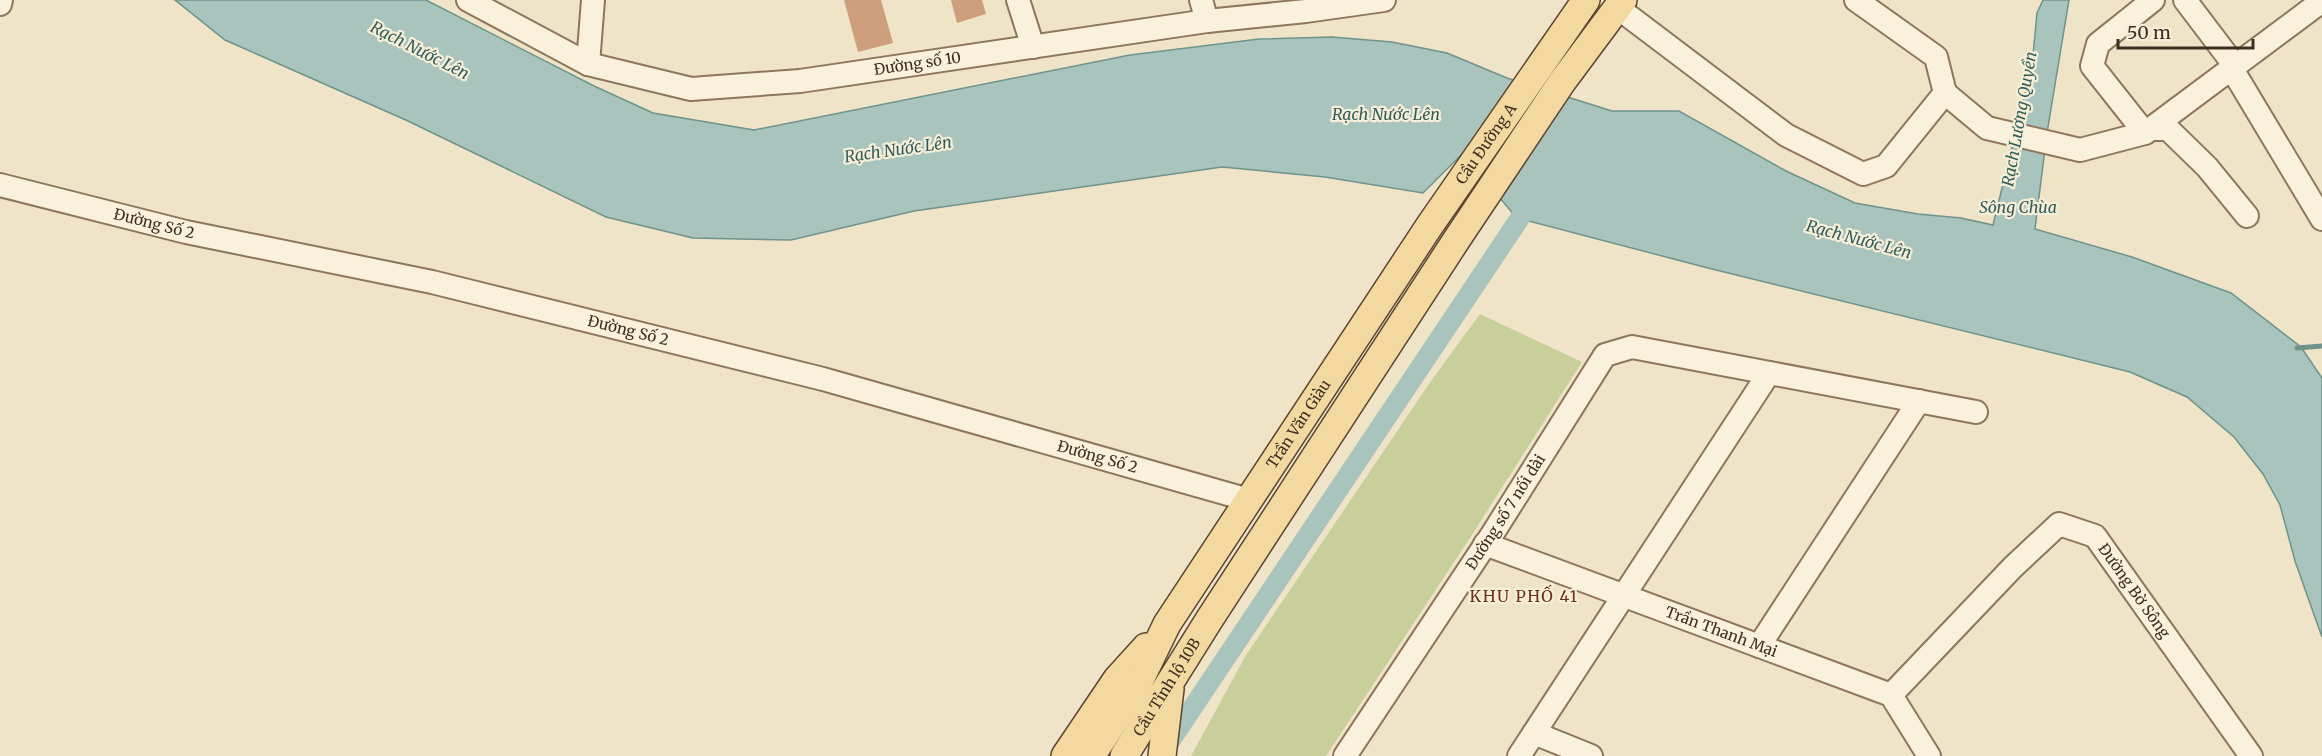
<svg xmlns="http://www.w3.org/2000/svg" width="2322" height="756" viewBox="0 0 2322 756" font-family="Merriweather,serif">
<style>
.green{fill:#c9cf9b}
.water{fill:#a9c4bc;stroke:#6f938a;stroke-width:1.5}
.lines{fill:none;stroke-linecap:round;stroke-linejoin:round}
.stream{stroke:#6f938a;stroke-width:5}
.canal{stroke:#a9c4bc;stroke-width:20}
.building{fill:#cf9f7d}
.minor-casing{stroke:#8d765c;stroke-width:26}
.major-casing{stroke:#5b4430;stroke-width:30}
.minor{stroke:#faf1dc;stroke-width:22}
.major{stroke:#f3d9a0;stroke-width:27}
.labels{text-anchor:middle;stroke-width:4.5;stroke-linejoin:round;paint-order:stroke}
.street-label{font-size:15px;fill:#3d2e20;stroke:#f7eed8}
.water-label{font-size:16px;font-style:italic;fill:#2f5d5a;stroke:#f7eed8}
.neighbourhood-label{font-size:16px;letter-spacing:1.5px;fill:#6b2e1e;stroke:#f7eed8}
</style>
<rect width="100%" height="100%" fill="#f0e4c8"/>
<!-- green -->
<path class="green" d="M1480,314L1582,362L1470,538L1326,756H1191L1246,655L1433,378Z"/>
<!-- water -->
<path class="water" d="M175,0H426L594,86L653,113L754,130L1130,55L1259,39L1332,37L1392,42L1447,53L1507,78L1612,111H1679L1786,171L1855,203L1918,214L1961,218L1993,225L2032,65L2037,13L2043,0H2069L2047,133L2035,229L2132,257L2231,293L2301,347L2322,378V637L2295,561L2280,505L2263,474L2234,437L2187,397L2130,372L1708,268L1517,218L1462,154L1423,193L1325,177L1222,167L914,211L791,240L693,238L606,217L408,121L225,40Z"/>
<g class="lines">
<!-- stream -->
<path class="stream" d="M2297,348L2322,346"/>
<!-- canal -->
<path class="canal" d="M1165,749L1534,197"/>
</g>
<!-- building -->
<path class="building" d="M844,0H881L893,43L858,52Z
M951,0H982L986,14L957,23Z"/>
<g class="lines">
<defs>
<g id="minor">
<path id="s1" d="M468,0L588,64L691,89L800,81L1207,21L1306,11L1384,0"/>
<path d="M1018,0L1033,47"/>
<path d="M1201,0L1207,21"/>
<path d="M2185,0L2235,66"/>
<path d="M0,4L1,0"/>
<path d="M1618,8L1786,135L1863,174L1886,166L1945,93L1936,57L1856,0"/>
<path d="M588,64L593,0"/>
<path d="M2232,69L2322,219"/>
<path d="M1945,93L1987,128L2080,150L2145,133L2322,1"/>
<path d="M2151,129H2168L2207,167L2247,216"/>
<path d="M2145,133L2092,66L2098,44L2153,0"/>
<path id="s2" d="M0,185L186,232L432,282L823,379L1249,500"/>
<path id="s3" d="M1485,544L1891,695L1929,756"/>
<path d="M1759,646L1919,401"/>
<path id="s4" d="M1891,695L2013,567L2059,524L2095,536L2251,756"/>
<path d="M1534,733L1591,756"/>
<path id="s5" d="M1345,756L1493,533L1605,355L1632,347L1976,412"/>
<path d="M1519,756L1769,373"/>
</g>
<g id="major">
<path d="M1065,756L1117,679L1146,647"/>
<path id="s6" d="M1091,756L1135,690L1167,624L1430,225L1586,0"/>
<path id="s7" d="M1124,756L1209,620L1457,239L1562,82L1623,0"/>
<path d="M1162,756L1170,689"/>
</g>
</defs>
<!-- minor casing -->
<use href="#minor" class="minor-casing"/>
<!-- major casing -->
<use href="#major" class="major-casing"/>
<!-- minor -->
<use href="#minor" class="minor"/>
<!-- major -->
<use href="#major" class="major"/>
</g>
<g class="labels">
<!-- street labels -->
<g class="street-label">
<text dy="5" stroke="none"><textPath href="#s1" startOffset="470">Đường số 10</textPath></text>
<text dy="5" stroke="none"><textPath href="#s6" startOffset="729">Cầu Đường A</textPath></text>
<text dy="5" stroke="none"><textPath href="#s2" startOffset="159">Đường Số 2</textPath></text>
<text dy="5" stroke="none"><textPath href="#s2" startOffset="645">Đường Số 2</textPath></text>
<text dy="5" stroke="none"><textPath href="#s6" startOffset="392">Trần Văn Giàu</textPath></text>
<text dy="5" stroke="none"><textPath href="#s2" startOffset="1131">Đường Số 2</textPath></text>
<text dy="5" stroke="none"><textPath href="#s5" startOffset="292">Đường số 7 nối dài</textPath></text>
<text dy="5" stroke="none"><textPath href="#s4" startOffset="345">Đường Bờ Sông</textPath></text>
<text dy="5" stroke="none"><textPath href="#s3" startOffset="252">Trần Thanh Mại</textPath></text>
<text dy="5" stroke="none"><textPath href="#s7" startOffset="81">Cầu Tỉnh lộ 10B</textPath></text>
</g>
<!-- water labels -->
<g class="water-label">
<text transform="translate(420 50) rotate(27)" y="6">Rạch Nước Lên</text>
<text x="1386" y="120">Rạch Nước Lên</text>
<text transform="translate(2019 119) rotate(-80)" y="6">Rạch Lương Quyền</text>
<text transform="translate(898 149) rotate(-8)" y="6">Rạch Nước Lên</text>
<text x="2018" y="213">Sông Chùa</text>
<text transform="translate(1859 239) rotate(15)" y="6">Rạch Nước Lên</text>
</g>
<!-- neighbourhood labels -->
<g class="neighbourhood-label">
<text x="1524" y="602">KHU PHỐ 41</text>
</g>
</g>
<!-- scale -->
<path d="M2118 39v9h135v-9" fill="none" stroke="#3d2e20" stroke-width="3"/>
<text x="2127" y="39" font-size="18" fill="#3d2e20" stroke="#f7eed8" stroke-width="4.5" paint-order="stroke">50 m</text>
</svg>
